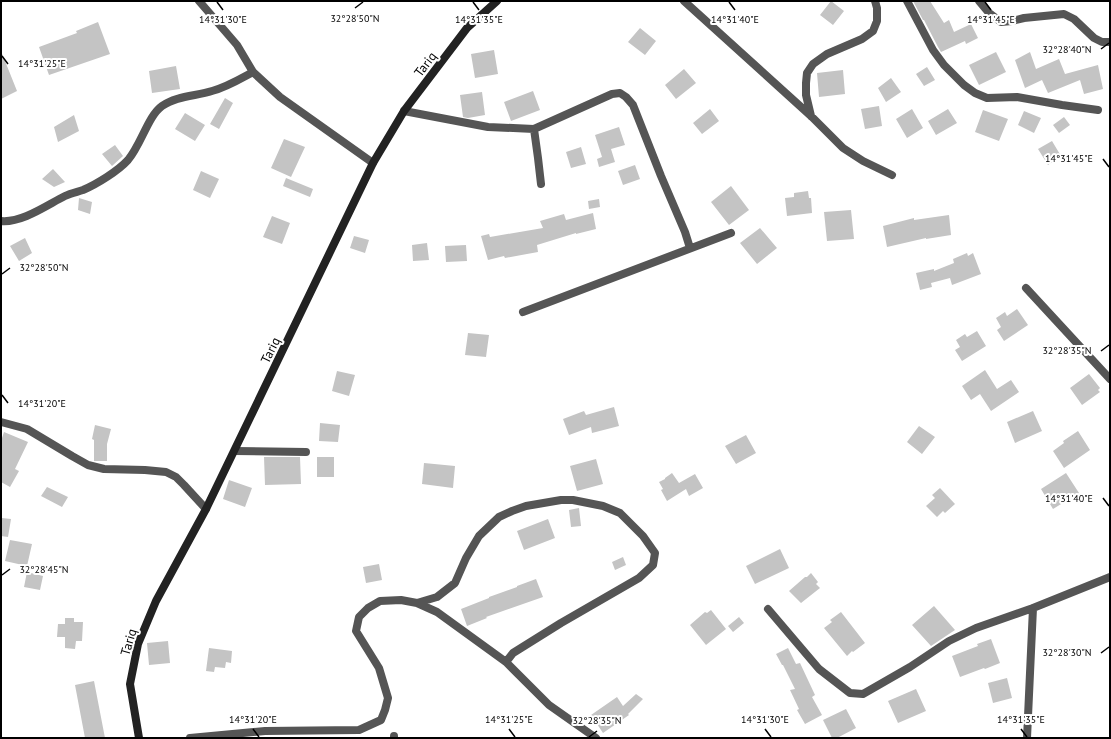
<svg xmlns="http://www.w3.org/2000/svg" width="1111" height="739" viewBox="0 0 1111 739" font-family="'PT Sans',sans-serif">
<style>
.building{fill:#c4c4c4}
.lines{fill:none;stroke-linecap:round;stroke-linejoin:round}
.minor{stroke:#555;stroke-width:8}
.secondary{stroke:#222;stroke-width:8}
.ticks{fill:none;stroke:#000;stroke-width:1.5}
.labels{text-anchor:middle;stroke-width:4;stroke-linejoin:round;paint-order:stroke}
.street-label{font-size:13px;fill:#000;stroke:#fff}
.ticks-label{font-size:10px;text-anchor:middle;fill:#000;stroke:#fff;stroke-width:4;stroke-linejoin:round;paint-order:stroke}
</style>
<rect width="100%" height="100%" fill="#fff"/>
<!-- building -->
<path class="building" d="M831,1L844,11L833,25L820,15Z
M913,1H930L944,23L949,20L954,32L971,24L978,38L966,44L965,41L941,52L938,47L924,20H923Z
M98,22L110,54L49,75L39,47L77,33L76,31Z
M640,28L656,41L645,55L628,42Z
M494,50L498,74L475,78L471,54Z
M1,51L17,91L1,99Z
M996,52L1006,72L979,85L969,65Z
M1030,52L1036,69L1059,59L1065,74L1098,65L1103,89L1084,94L1080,80L1048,93L1042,80L1025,88L1015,60Z
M176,66L180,89L152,93L149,71Z
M927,67L935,80L924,86L916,74Z
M684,69L696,83L676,99L665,85Z
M843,70L845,94L819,97L817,73Z
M891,78L901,92L886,102L878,88Z
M533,91L540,110L511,121L504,102Z
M482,92L485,115L468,118L463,117L460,95Z
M225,98L233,103L219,129L210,124Z
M879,106L882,126L865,129L861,109Z
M710,109L719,121L702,134L693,123Z
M912,109L923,128L907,138L896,119Z
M948,109L957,123L936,135L928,121Z
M983,110L1008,119L999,141L975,132Z
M1024,111L1041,118L1034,133L1018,125Z
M185,113L205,125L195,141L175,129Z
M74,115L79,131L58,142L54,127Z
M1064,117L1070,125L1059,133L1053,125Z
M619,127L625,145L611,149L615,162L599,167L597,159L602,157L595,135Z
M284,139L305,147L291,177L271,168Z
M1052,141L1061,156L1048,165L1038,149Z
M115,145L123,156L112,166L102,154Z
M581,147L586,164L571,168L566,152Z
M635,165L640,179L623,185L618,171Z
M53,169L65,182L54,187L42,179Z
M201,171L219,179L210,198L193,190Z
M286,178L313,189L310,197L283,186Z
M731,186L749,210L729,225L711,202Z
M808,191L809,198H811L812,213L787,216L785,198L794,197V193Z
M79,198L92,202L90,214L78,210Z
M599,199L600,207L589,209L588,201Z
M851,210L854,239L827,241L824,212Z
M593,213L596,229L576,234V233L537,245L538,252L505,258L504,256L488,260L481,236L489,234L490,237L543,228L540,221L564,214L566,220Z
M949,215L951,235L926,239V238L887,247L883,226L914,218V220Z
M272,216L290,223L282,244L263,237Z
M760,228L777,248L757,264L740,243Z
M354,236L369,240L365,253L350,248Z
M25,238L32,253L19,261L10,246Z
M427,243L429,260L413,261L412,245Z
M466,245L467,261L446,262L445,246Z
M967,253L968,256L973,253L981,274L952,285L950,278L931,283L932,287L920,290L916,273L934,269V271L954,263L953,259Z
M1017,309L1028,325L1004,341L997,330L1001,327L996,318L1005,312L1007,316Z
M977,331L986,346L962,361L955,350L960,347L956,340L965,334L967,337Z
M468,333L489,335L486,357L465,355Z
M985,370L997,389L1011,380L1019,392L991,411L980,394L971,400L962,386Z
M337,371L355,375L349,396L332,391Z
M1089,374L1100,388L1098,390L1100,392L1082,405L1070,388Z
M614,407L619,426L592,433L591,427L569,435L563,419L584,411L586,415Z
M1033,411L1042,431L1015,443L1007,422Z
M320,423L340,425L338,442L319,441Z
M95,425L111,429L107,444V461H94V440L92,439Z
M919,426L935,437L922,454L907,442Z
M1078,431L1090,450L1064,468L1053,451L1064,443L1063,441Z
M4,432L28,442L15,469L19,471L10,487L1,482V441Z
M746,435L756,453L736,464L725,446Z
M264,457H300L301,484L265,485Z
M317,457H334V477H317Z
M596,459L603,484L577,491L570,466Z
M424,463L455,466L453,488L422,484Z
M672,473L679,483L695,474L703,488L689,496L686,489L667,501L661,490L663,489L659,482L665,479V478Z
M1066,473L1079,493L1053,509L1041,489Z
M229,480L252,488L245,507L223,499Z
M47,487L68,497L62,507L41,496Z
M940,488L955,504L945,513L943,511L937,517L926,506L935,498L932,495Z
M579,508L581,526L571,527L569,510Z
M2,518L11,519L8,537L1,536Z
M548,519L555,538L524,550L517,531Z
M10,540L32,544L27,566L5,561Z
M780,549L789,568L755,584L746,566Z
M623,557L626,565L615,570L612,562Z
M379,564L382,580L366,583L363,567Z
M27,572L43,576L40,590L24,587Z
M811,573L818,582L816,584L820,588L801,603L789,591L805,577H807Z
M536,579L543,597L486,617L487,618L467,626L461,609L489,598V597L517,587V586Z
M934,606L955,630L931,646L912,625Z
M711,610L726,629L706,645L690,625L705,612L707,613Z
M841,612L865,643L853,652L852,651L847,656L824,628L832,622L830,620Z
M739,617L744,623L733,632L728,626Z
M65,618H74V622H83L82,641H76L75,649L65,648V637H57L58,624H65Z
M991,639L1000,663L985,669L984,668L960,677L952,656L978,646L977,644Z
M168,641L170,663L149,665L147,643Z
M209,648L232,651L231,663L226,662L225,668L215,667L214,672L206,671Z
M788,648L796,664L800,663L815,695L812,697L822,715L805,724L797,710L799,709L790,690L795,689L783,665H782L776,654Z
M1007,678L1012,698L993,703L988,683Z
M94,681L105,738H85L75,685Z
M916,689L926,711L898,723L888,701Z
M636,694L643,699L628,714L629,715L603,733L591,715L617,697L623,706Z
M846,709L856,728L837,738H832L823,720Z"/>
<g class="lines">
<!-- minor -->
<path class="minor" d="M199,1L237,45L253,72L280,97L373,163
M684,1L811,116L843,148L863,161L892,175
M907,1L933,50L944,65L964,85L975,93L987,98L1017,97L1062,105L1098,110
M979,1L989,13L1001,22L1012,21L1024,18L1064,14L1074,19L1094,38L1102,42H1110
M404,111L488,127L534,129L538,158L541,184
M811,116L806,95V83L807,73L813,64L827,54L862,39L873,31L877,21V8L875,1
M534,129L612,94L620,93L626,97L633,105L661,176L685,232L690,248
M1,221C22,223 47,205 65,196C71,193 77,192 83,190C97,184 118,171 128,160C141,145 148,116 162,106C176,96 196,96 212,91C227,87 240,79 253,72
M1026,288L1110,379
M523,312L731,233
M1,422L27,429L72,456L88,465L104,469L145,470L166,472L176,477L184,485L206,509
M235,451L306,452
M417,603L437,597L455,583L466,558L479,536L499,517L512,511L526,506L561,500H573L603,506L620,513L643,536L655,553L653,565L639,578L561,623L513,653L506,662
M768,609L819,669L850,693L863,694L910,667L949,641L976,628L1033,608L1110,577
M394,736V738
M190,738L265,731L359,730L381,720L385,710L388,698L379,668L356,631L359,617L368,608L380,601L401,600L417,603L437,612L506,662L549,705L596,738
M1027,738L1033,608"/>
<!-- secondary -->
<path class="secondary" d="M139,738L130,684L138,644L156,601L206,509L373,163L404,111L467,28L497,1"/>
</g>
<!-- ticks -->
<path class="ticks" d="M217,2L223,10M473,2L479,10M729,2L735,10M985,2L991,10M355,8L363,2M1101,49L1109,43M2,56L8,64M1103,159L1109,167M2,274L10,268M1101,351L1109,345M2,395L8,403M1103,498L1109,506M2,575L10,569M1101,653L1109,647M253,729L259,737M509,729L515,737M765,729L771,737M1021,729L1027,737M589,737L597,731"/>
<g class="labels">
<!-- street labels -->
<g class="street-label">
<text transform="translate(425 64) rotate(-53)" y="5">Tariq</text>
<text transform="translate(270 350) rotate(-64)" y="5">Tariq</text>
<text transform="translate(128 642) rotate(-74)" y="5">Tariq</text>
</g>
</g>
<g class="ticks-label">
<text x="355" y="22">32°28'50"N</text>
<text x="223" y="23">14°31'30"E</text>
<text x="479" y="23">14°31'35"E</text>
<text x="735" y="23">14°31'40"E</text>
<text x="991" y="23">14°31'45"E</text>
<text x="1067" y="53">32°28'40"N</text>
<text x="42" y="67">14°31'25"E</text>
<text x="1069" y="162">14°31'45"E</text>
<text x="44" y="271">32°28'50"N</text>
<text x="1067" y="354">32°28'35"N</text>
<text x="42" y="407">14°31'20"E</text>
<text x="1069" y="502">14°31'40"E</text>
<text x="44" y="573">32°28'45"N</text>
<text x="1067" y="656">32°28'30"N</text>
<text x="253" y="723">14°31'20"E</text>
<text x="509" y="723">14°31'25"E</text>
<text x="765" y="723">14°31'30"E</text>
<text x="1021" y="723">14°31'35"E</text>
<text x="597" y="724">32°28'35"N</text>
</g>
<!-- border -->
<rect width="1111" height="739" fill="none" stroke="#000000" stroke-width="4"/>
</svg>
